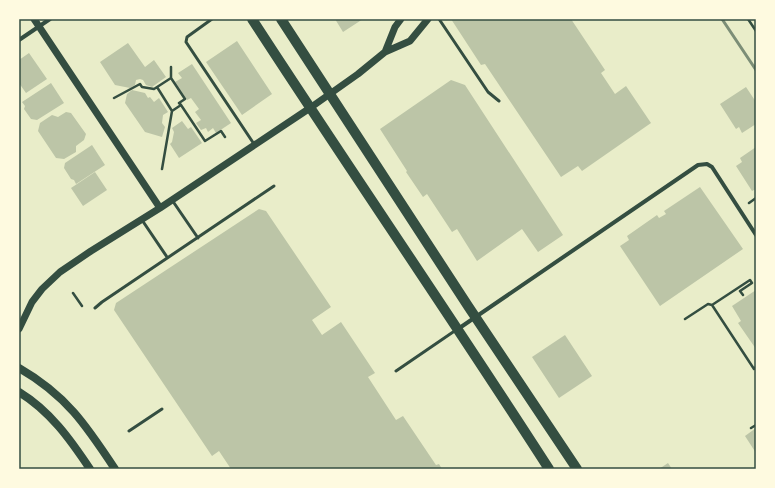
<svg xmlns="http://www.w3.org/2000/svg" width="775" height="488" viewBox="0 0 775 488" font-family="Raleway,sans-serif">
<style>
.building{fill:#bcc5a7}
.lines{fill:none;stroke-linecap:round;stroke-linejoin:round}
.path{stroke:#344e41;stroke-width:2.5}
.service{stroke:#344e41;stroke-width:3}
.minor{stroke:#344e41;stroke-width:4}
.tertiary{stroke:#344e41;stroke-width:7}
.secondary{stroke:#344e41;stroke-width:8}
.primary{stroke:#344e41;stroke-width:10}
.rail{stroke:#7c8e77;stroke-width:3}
.neatline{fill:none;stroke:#344e41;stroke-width:1.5}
</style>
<rect width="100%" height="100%" fill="#e9edc9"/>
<!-- building -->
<path class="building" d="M335,19H363L343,32Z
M451,19H571L605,70L601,73L615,94L626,86L651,123L582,171L578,166L561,177L485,64L481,65Z
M237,41L272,94L242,115L206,62Z
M128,43L145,67L154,60L166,77L152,87L146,85L143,80L140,79L136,80L135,85L130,88L115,85L100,62Z
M29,53L47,79L26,93L19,83V60Z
M192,64L231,123L216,133L213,128L208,132L206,128L201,130L196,123L201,120L195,112L199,109L191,98L187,100L175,82L182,78L178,73Z
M451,80L465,85L563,235L538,252L522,229L477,261L457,229L452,232L427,194L423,197L406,172L407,171L380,129Z
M51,83L64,103L37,120L31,119L24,109L25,106L22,102Z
M746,87L756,102V124L742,133L739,127L736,129L720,104Z
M132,90L145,93L148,98L150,97L154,102L159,98L168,112L163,115L162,123L165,127L162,137L145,132L125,103L127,94Z
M66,112L71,113L86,134L84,140L76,146V152L64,159L56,158L38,131L40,123L52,115L58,117Z
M182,121L188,129L191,127L202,143L179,158L170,144L172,142L174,132L172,128Z
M92,145L105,165L76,184L74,180L71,179L64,168L65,163Z
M756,147V189L752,191L736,166L742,162L740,158Z
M95,172L107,190L83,206L71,188Z
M700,187L743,249L660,306L620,246L629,240L627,236L657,215L659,218L666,214L664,211Z
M259,209L266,211L331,307L312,320L322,335L341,322L375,373L368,377L396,420L403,416L436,465L439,464L442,469H231L219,451L212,456L114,310L116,303Z
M756,290V349L738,323L741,321L732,306Z
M565,335L592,376L559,398L532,357Z
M756,428V453L745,436Z
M668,463L672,469H659Z"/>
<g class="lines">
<!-- path -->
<path class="path" d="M748,19L756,31
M157,87L172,111
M114,98L140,84L142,87L154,89L171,78
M181,105L205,141L221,131L225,137
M162,169L172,111L181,105L179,103L185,99L171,78V67
M749,203L756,198
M73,293L82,306
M743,295L740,291L752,283L750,280L712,305L754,369L756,367
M685,319L708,304L712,305
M751,428L756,425"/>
<!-- service -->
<path class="service" d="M212,19L187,37L186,42L254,144
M439,19L488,92L499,101
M172,200L198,238
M142,220L167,257
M95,308L102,302L274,186
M396,371L456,330
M129,431L162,409"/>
<!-- minor -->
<path class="minor" d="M19,40L50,19
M458,329L698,165L707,164L712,167L756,235"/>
<!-- tertiary -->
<path class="tertiary" d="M34,19L160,208
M385,52L395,27L401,19
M19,329L32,302L42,289L60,272L91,251L160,208L310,108L358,74L385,52L410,41L428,19"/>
<!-- secondary -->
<path class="secondary" d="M19,368C66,395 86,425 115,469
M19,392C50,411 70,439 90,469"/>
<!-- primary -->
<path class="primary" d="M252,19C350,170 452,318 549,469
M281,19L468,306L577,469"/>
<!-- rail -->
<path class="rail" d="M722,19L756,70"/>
</g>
<!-- border -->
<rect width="775" height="488" fill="none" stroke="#fefae0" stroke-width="40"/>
<rect x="20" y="20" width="735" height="448" class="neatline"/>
</svg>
